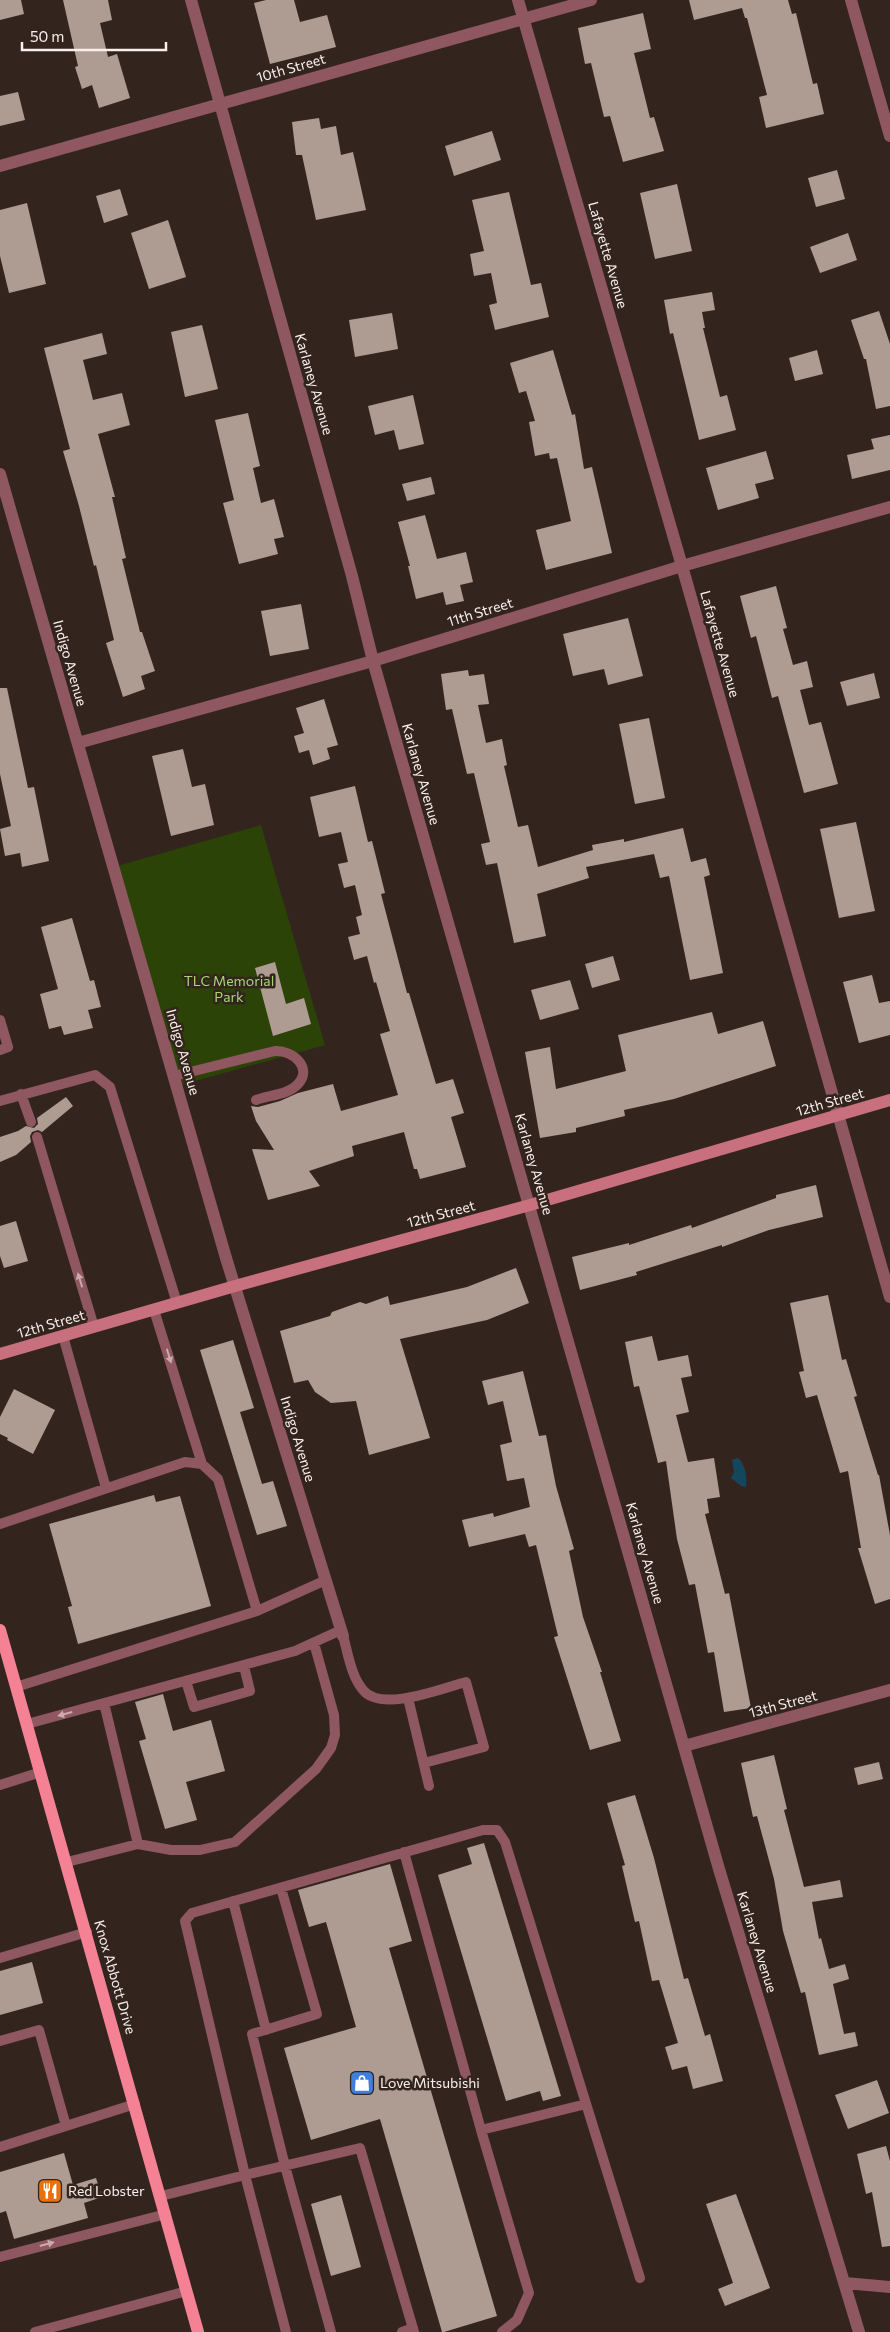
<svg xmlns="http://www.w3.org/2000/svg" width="890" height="2332" viewBox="0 0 890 2332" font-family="Commissioner,sans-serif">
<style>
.green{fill:#2c4308}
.water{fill:#15475c}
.building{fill:#ae9c93}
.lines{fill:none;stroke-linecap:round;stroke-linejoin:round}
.lane{stroke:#8f575f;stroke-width:10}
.street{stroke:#8f575f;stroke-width:12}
.secondary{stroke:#c8707d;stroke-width:12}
.primary{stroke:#f48294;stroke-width:12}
.oneway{fill:#caabac}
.labels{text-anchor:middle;stroke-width:5;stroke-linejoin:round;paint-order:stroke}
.street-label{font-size:14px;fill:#faf0eb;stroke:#33251e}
.park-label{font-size:14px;fill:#a8d574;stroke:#33251e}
.poi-label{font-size:14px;fill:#faf0eb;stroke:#33251e;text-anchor:start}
</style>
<rect width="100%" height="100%" fill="#33251e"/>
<!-- green -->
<path class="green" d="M261,825L325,1045L177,1086L114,867Z"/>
<!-- water -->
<path class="water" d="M738,1458C746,1466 747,1476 746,1487L741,1486L731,1478L734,1472L732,1460Z"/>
<!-- building -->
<path class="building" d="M0,0H21L24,14L0,20Z
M63,0H108L112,20L100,23L108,57L117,54L130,98L99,108L92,85L82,89L75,67L78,66Z
M266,0H294L300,22L327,15L336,47L270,64L254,3Z
M689,0H788L792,14L796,13L813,84L817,83L824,114L766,128L759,97L767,95L747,18H745L742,8L694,20Z
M643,13L651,49L634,53L650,118L654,117L664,151L623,162L610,116L604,117L591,63L585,64L578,28Z
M18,92L25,120L0,126V96Z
M319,118L321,129L336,126L341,155L353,152L366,210L316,220L302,155H296L292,122Z
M492,131L501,160L454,176L445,146Z
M837,170L845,199L816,207L808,178Z
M677,184L692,251L655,259L640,193Z
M120,189L128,215L104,223L96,196Z
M509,192L531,285L541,283L549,317L495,330L489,305L497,303L491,273L474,276L470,254L484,251L472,200Z
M27,203L46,284L9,293L0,256V210Z
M168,220L186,277L149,289L131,233Z
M848,233L857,260L820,273L810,247Z
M712,292L715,310L702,312L705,328H703L720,397L727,395L736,430L699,440L673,333L670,334L664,300Z
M879,311L890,344V406L876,409L866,359H864L851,320Z
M392,313L398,349L355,357L349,320Z
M202,325L218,389L185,397L171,332Z
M102,333L107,354L83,360L93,400L122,393L130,425L98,434L115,497H112L126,558L122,559L140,632H142L155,671L141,676L145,689L123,697L106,643L114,640L96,565L94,566L79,506L63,451L70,449L44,348Z
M553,350L572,415L575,414L584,469L592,467L612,553L546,570L536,530L571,521L557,458L550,459L549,453L535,456L529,422L535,421L526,391L519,393L510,363Z
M817,350L823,374L795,381L789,358Z
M413,395L424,444L399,450L394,430L375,435L368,406Z
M248,413L260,466L253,468L261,503L274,499L284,537L274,539L278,554L239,564L223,503L234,500L215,420Z
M890,435V470L852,479L847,455L874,449L871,439Z
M766,451L774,479L755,484L759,498L718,510L706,468Z
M431,477L435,494L407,501L402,484Z
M425,515L437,559L466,552L473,582L460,585L464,601L446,605L443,592L416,599L408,566H410L398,522Z
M776,586L787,628L783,629L793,665L807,661L813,687L800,690L809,725L821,722L838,784L804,793L778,696L772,698L756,636L751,638L740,596Z
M301,604L309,649L270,656L261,611Z
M628,618L643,676L608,685L604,669L573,676L563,634Z
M468,670L469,676L484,674L489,704L478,705L486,743L502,739L507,765L504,766L518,827L528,825L538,867L593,850L592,845L624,839V842L683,828L691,862L706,858L710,875L704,877L723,973L690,980L669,876L660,878L654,854L586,867L589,878L537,894L546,936L514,943L497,863L486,865L481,844L490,842L474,773L467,774L452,709L446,710L441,674Z
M874,673L880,698L847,706L840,682Z
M0,688H7L28,788L34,787L49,861L22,867L20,853L5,856L0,829L11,826L0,774Z
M324,699L338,745L327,748L330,759L313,765L309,750L299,753L294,736L304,733L296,708Z
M649,718L665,798L635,804L619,724Z
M183,749L192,787L205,784L214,825L171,836L152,756Z
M355,786L368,842L372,841L385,893L381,894L407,993H409L436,1084L453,1079L464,1113L451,1117L466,1167L420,1179L417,1169H414L404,1132L352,1146L354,1156L309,1171L320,1186L268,1200L252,1149L274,1150L256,1121L251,1106L258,1107L280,1101L298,1093L333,1084L341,1111L398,1095L380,1034L390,1031L376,982L374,983L367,956L354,960L348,937L360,934L356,917L362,915L355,885L344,888L338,864L348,862L341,832L319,837L310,797Z
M856,822L875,911L839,918L820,829Z
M72,918L90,981L94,980L101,1007L88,1010L93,1028L64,1035L61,1026L49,1029L40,994L58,989L41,927Z
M613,956L620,980L592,988L585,964Z
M275,962L286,1004L304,998L311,1024L273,1036L255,968Z
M872,975L879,1003L890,1001V1035L859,1043L843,982Z
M570,980L579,1009L540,1020L531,990Z
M712,1012L718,1034L763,1021L776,1066L674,1099L624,1110L625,1116L576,1128V1132L540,1138L525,1052L550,1047L556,1089L626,1071L618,1035Z
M66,1097L73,1106L42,1132L38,1130L32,1132L30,1136L31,1142L16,1155L0,1162V1137L18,1131L26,1126L34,1128L38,1124L37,1118Z
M816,1185L823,1217L769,1230L722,1247V1245L636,1272L637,1275L580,1290L572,1257L629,1243V1245L691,1225L692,1228L776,1198V1195Z
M16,1221L28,1261L4,1268L0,1256V1226Z
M516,1268L529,1303L487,1320L400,1339L430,1438L369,1455L356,1401L331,1403L315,1392L308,1380L294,1383L280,1331L330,1316L332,1312L360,1302L366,1304L388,1296L390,1305L467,1287Z
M828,1295L842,1360L846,1359L857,1396L854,1397L878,1475H879L890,1535V1599L875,1604L858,1548H861L848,1471L840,1473L817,1395L806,1398L799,1372L804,1371L790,1303Z
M652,1336L658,1361L688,1355L692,1376L681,1378L689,1412L676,1415L688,1462L714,1458L720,1497L707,1499L709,1513L705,1514L725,1594L729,1593L751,1708L724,1712L714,1652L708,1653L695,1584L689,1585L677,1539L666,1461L658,1463L639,1386L634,1387L625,1342Z
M233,1340L254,1408L240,1412L262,1484L273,1481L287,1526L257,1535L200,1350Z
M523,1371L539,1436L546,1435L556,1486L574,1549L569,1551L583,1617L602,1672H600L621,1741L590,1750L554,1637L558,1636L536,1545L529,1547L525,1534L469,1547L462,1520L493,1513L494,1517L530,1507L524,1478L507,1481L500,1445L512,1442L503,1401L488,1405L482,1381Z
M14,1389L55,1410L33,1454L7,1440L8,1438L0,1434V1417Z
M154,1495L156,1502L180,1496L211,1606L78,1644L68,1607L72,1606L49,1524Z
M163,1694L173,1731L211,1720L225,1771L186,1782L197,1820L165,1829L139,1741L146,1739L135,1702Z
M774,1755L787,1809L784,1810L804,1887L840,1880L843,1897L812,1902L819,1939L821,1938L829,1969L845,1964L849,1979L833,1984L844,2034L855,2032L858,2046L819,2055L805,1992L801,1993L783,1931L774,1879L757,1816L753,1817L741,1763Z
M879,1762L883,1779L858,1785L854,1768Z
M635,1795L654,1858L684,1979L688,1978L705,2036L710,2034L723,2081L693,2089L687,2066L672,2070L665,2047L678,2043L659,1980L652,1981L639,1921L635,1922L622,1866L625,1865L607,1803Z
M484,1843L561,2096L543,2101L540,2091L506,2101L438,1875L472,1864L467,1848Z
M390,1864L412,1941L389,1948L497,2316L444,2332H442L380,2119L311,2140L284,2048L356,2027L326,1922L309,1927L298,1890Z
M32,1962L43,2003L0,2015V1971Z
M877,2080L889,2113L848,2129L835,2095Z
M886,2146L890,2161V2246L882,2247L872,2192L866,2194L857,2154Z
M64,2153L73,2185L96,2178L102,2197L84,2203L88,2218L14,2239L6,2211L0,2213V2172Z
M736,2194L770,2288L725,2306L718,2289L733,2283L706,2204Z
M341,2195L361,2267L331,2276L311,2204Z"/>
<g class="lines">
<!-- lane -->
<path class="lane" d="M0,1020L8,1047L0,1050
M174,1076L275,1051C293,1050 313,1068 298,1084C288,1095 269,1095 256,1100
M21,1094L31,1122
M0,1101L95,1075L110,1087L177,1303
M37,1137L94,1327
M154,1310L202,1464
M63,1336L106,1488
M0,1524L185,1462L202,1464L218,1479L257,1611
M343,1636C348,1653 351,1676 363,1690C381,1713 443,1688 466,1682L484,1747L424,1763
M186,1681L194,1707L250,1691L244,1666
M16,1687L257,1611L326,1580
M408,1698L429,1786
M27,1724L295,1651L341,1630
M0,1785L41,1772
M138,1844L171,1850H200L235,1842L316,1769L331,1748L335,1735L334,1715L314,1643
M404,1852L481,2130L586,2104
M67,1862L138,1844L104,1703
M281,1888L317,2014L252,2034L285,2166L331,2332
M233,1901L266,2030
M0,1958L87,1932
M0,2041L39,2030L66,2126L135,2104
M481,2130L529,2293L517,2320L502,2332
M0,2147L66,2126
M161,2196L245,2175L185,1921L192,1913L483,1830H497L505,1842L640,2278
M0,2257L166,2214
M35,2332L187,2291
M286,2332L245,2175L360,2148L414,2332
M402,2332L413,2328"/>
<!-- street -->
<path class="street" d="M191,0L352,576L373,661L719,1869L859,2332
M518,0L682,566L890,1297
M851,0L890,136
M0,166L591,0
M0,474L226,1258L343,1636
M78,743L373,661L682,566L890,507
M684,1746L890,1690
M845,2283L890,2287"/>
<!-- secondary -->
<path class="secondary" d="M0,1354L235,1286L530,1205L890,1100"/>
<!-- primary -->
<path class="primary" d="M0,1630L198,2332"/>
</g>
<!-- one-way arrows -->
<defs><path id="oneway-solid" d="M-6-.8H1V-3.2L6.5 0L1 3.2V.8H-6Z" transform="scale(1.25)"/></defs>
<g class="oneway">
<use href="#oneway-solid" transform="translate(80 1280) rotate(-107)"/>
<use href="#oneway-solid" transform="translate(169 1356) rotate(73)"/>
<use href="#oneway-solid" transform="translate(65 1714) rotate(165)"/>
<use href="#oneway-solid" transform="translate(47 2244) rotate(-15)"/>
</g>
<!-- icons -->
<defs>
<symbol id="shop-square" viewBox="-11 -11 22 22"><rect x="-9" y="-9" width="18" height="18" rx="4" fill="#3f7fe0" stroke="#33251e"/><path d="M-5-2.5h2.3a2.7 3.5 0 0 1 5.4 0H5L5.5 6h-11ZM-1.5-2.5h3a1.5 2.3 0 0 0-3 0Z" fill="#fff"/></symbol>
<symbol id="restaurant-square" viewBox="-11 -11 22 22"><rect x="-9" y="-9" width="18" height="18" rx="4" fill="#e8710a" stroke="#33251e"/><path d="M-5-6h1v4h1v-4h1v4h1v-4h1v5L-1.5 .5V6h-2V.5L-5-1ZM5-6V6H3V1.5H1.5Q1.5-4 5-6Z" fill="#fff"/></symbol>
</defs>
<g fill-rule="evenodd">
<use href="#shop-square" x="348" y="2069" width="28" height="28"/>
<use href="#restaurant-square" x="36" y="2177" width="28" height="28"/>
</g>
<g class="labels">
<!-- street labels -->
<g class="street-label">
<text transform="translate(291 68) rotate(-16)" y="5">10th Street</text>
<text transform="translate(608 255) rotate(74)" y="5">Lafayette Avenue</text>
<text transform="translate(314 384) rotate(74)" y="5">Karlaney Avenue</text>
<text transform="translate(480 612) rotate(-17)" y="5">11th Street</text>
<text transform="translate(720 644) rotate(74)" y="5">Lafayette Avenue</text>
<text transform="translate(70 663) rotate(74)" y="5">Indigo Avenue</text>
<text transform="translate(421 774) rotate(74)" y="5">Karlaney Avenue</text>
<text transform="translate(183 1052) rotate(74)" y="5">Indigo Avenue</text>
<text transform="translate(830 1102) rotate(-16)" y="5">12th Street</text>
<text transform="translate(534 1164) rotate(74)" y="5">Karlaney Avenue</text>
<text transform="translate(441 1214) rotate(-15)" y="5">12th Street</text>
<text transform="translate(51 1324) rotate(-16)" y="5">12th Street</text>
<text transform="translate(298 1439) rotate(73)" y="5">Indigo Avenue</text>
<text transform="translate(645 1553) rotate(74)" y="5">Karlaney Avenue</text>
<text transform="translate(783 1704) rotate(-15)" y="5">13th Street</text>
<text transform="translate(757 1942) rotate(73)" y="5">Karlaney Avenue</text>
<text transform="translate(115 1977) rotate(74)" y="5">Knox Abbott Drive</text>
</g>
<!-- park labels -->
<g class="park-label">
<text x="229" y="986">TLC Memorial<tspan x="229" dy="16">Park</tspan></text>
</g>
<!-- poi labels -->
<g class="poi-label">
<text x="380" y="2088">Love Mitsubishi</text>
<text x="68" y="2196">Red Lobster</text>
</g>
</g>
<!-- scale -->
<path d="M22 42v8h144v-8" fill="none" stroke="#faf0eb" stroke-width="2.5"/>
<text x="30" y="42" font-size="15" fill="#faf0eb" stroke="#33251e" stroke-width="4" paint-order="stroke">50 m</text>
</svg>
